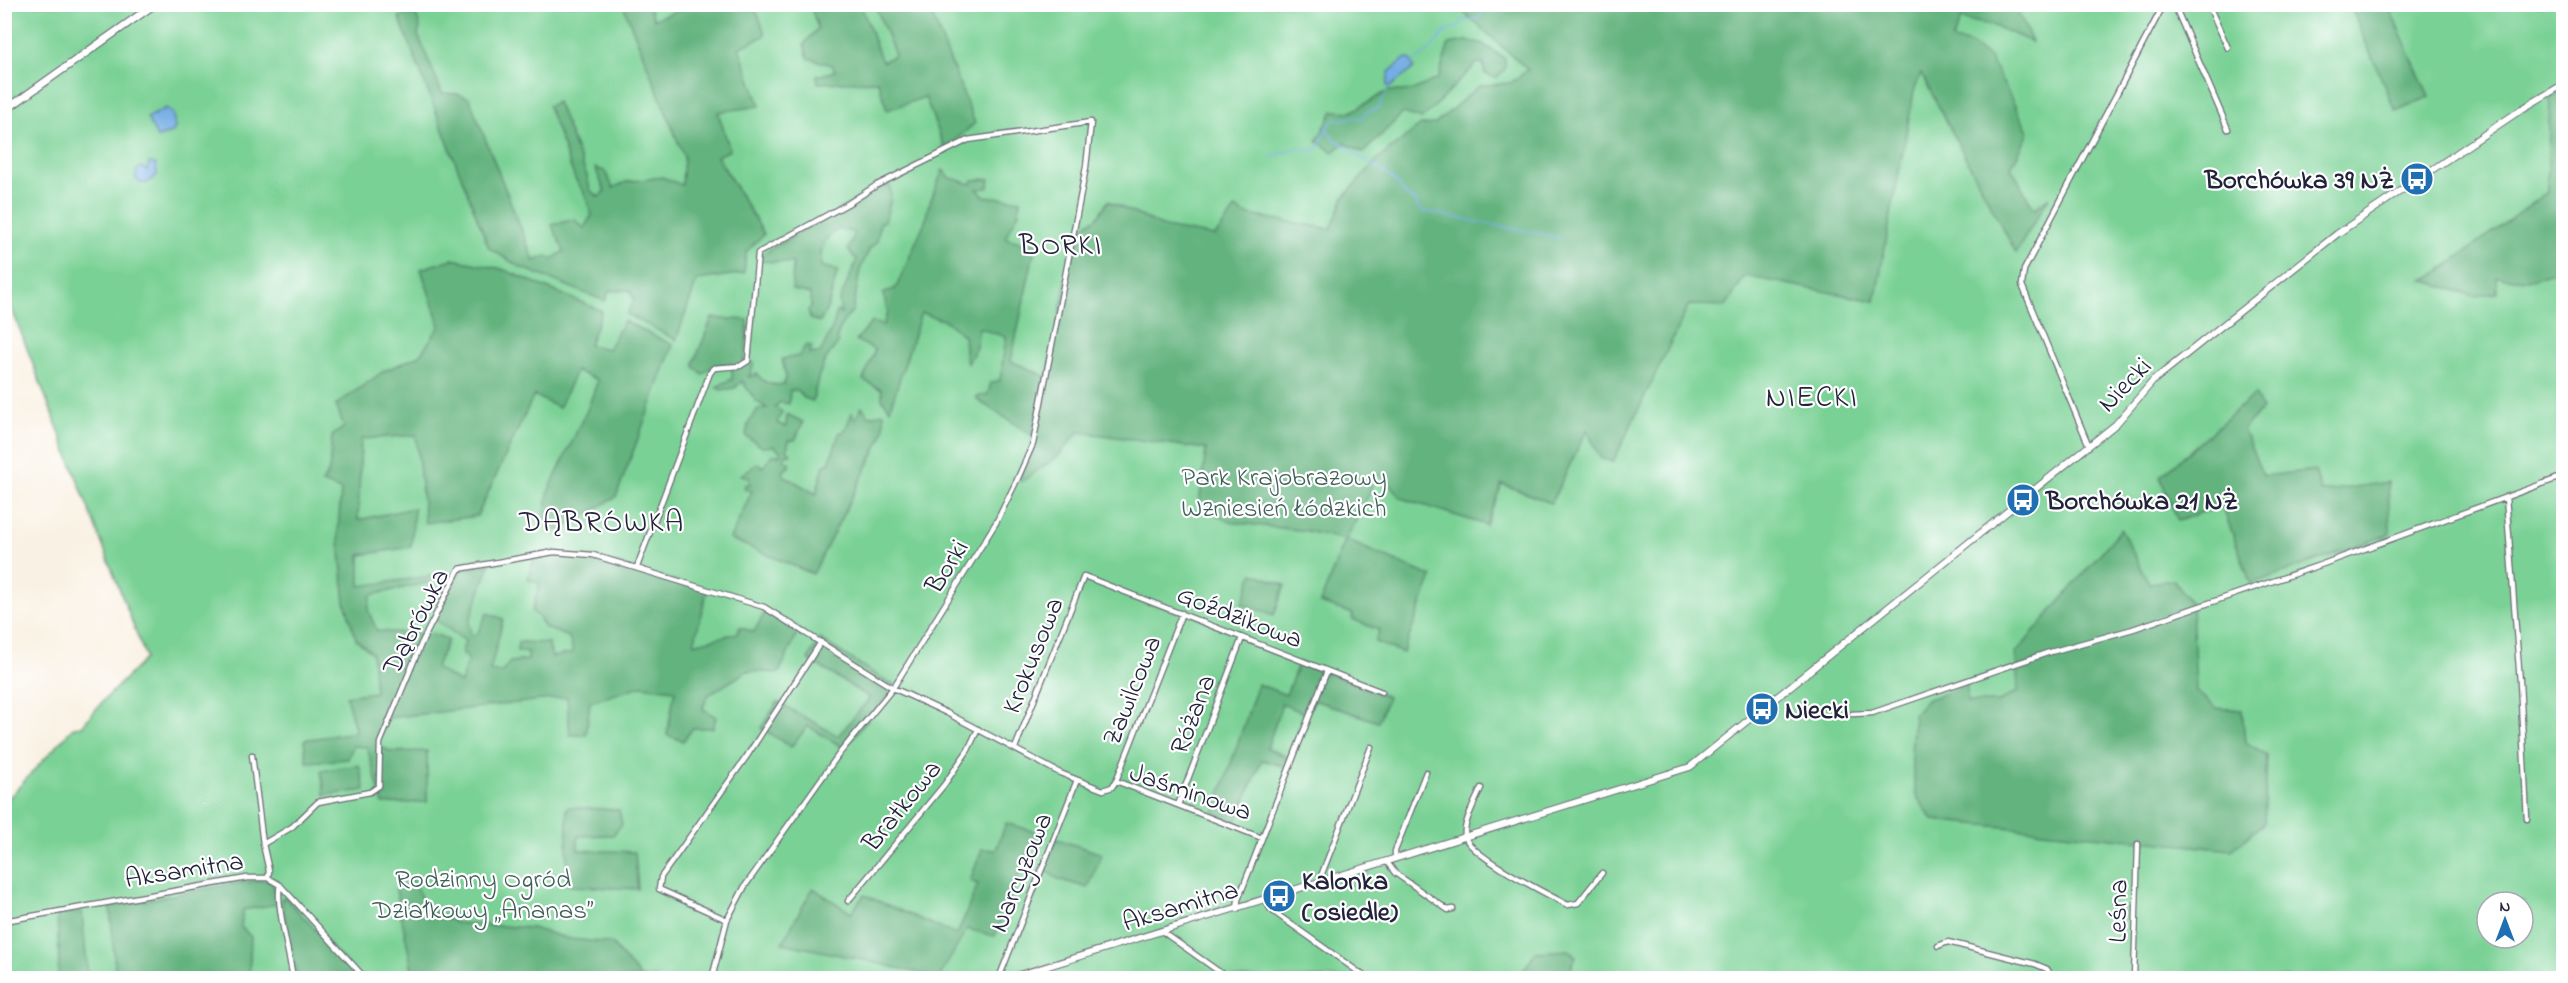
<svg xmlns="http://www.w3.org/2000/svg" width="2568" height="983" viewBox="0 0 2568 983" font-family="'Indie Flower',sans-serif">
<style>
.green{fill:#7ad195;stroke:#4e7a68;stroke-width:1.5;fill-rule:evenodd}
.forest{fill:#63b37e;stroke:#426a5c;stroke-width:1.5}
.water{fill:#74ade4;stroke:#4b6890;stroke-width:1.5}
.lines{fill:none;stroke-linecap:round;stroke-linejoin:round}
.stream{stroke:#74ade4;stroke-width:1.5}
.street-casing{stroke:#6d6a76;stroke-width:7}
.secondary-casing{stroke:#6d6a76;stroke-width:8}
.primary-casing{stroke:#6d6a76;stroke-width:9}
.street{stroke:#fff;stroke-width:4.5}
.secondary{stroke:#fff;stroke-width:6}
.primary{stroke:#fff;stroke-width:7}
.labels{text-anchor:middle;stroke-width:4.5;stroke-linejoin:round;paint-order:stroke}
.poi-label{font-size:27px;font-weight:bold;fill:#22223b;stroke:#fff;text-anchor:start}
.street-label{font-size:27px;fill:#22223b;stroke:#fff}
.park-label{font-size:27px;fill:#415f5a;stroke:#fff}
.quarter-label{font-size:30px;letter-spacing:1.5px;fill:#22223b;stroke:#fff}
</style>
<rect width="100%" height="100%" fill="#fff"/>
<filter id="ink" filterUnits="userSpaceOnUse"><feTurbulence type="fractalNoise" baseFrequency=".0167" numOctaves="2"/><feDisplacementMap in="SourceGraphic" scale="12" xChannelSelector="R" yChannelSelector="G"/><feConvolveMatrix kernelMatrix="1 2 1 2 8 2 1 2 1" color-interpolation-filters="sRGB"/></filter>
<filter id="wash" filterUnits="userSpaceOnUse"><feTurbulence type="fractalNoise" baseFrequency=".008" numOctaves="4" result="noise"/><feDisplacementMap in="SourceGraphic" scale="24" xChannelSelector="R" yChannelSelector="G"/><feGaussianBlur stdDeviation="1.35" result="paint"/><feColorMatrix in="noise" values="0 0 0 0 0 0 0 0 0 0 0 0 0 0 0 0 0 1.4 0 .05"/><feComposite in="paint" operator="in"/></filter>
<g filter="url(#wash)">
<rect width="100%" height="100%" fill="#f9f1e3"/>
<!-- green -->
<path class="green" d="M5,5H2563V978H5L4,803L74,727L82,726L103,701L146,658L5,291ZM2487,902H2523V938H2487Z"/>
<!-- forest -->
<path class="forest" d="M1476,4L2015,5L2032,42L1994,26L1961,19L1952,40L1969,43L1990,58L2029,133L2011,167L2034,209L2049,197L2016,253L1921,73L1914,91L1875,301L1745,276L1726,306L1689,305L1613,462L1600,458L1587,430L1551,503L1502,484L1486,525L1401,498L1382,475H1374L1369,494L1346,540L1432,577L1403,653L1375,642L1379,630L1352,619L1353,614L1320,603L1345,540L1307,531L1230,522L1199,505L1206,449L1079,432L1057,457L1021,482L1019,481L1034,445L1074,240L1085,225L1097,218L1108,201L1164,227L1215,236L1236,208L1244,214L1331,229L1344,197L1378,159L1421,125L1435,124L1479,86L1510,83L1528,70L1457,6L1475,7Z
M623,5H648L654,19L693,5H754L765,33L764,36L739,48L760,106L718,112L730,150L717,156L764,234L746,252L744,273L697,280L676,340L627,314L634,300L630,290L609,291L605,301L518,266L489,248L399,17L415,11L420,27L418,35L442,93L458,94L469,98L534,261L547,256L552,259L564,251L552,225L574,219L584,228L592,215L584,192L575,179L548,106L557,102L587,176L590,190L599,197L605,191L595,168L605,171L613,188L626,182L662,177L682,185L684,157Z
M810,5H861L882,62L895,55L875,5H928L975,123L945,149L925,97L887,110L878,81L818,83L817,76L835,71L832,65L808,58L804,44L818,28Z
M2350,5H2388L2429,97L2395,111Z
M1467,41L1481,43L1505,59V69L1496,78L1485,74L1483,64L1477,63L1422,119L1403,113L1363,153L1345,143L1333,152L1317,141L1333,111L1351,112L1388,91H1410L1438,79L1449,44Z
M2563,89V269L2527,280L2497,277V293L2474,296L2423,280L2437,273L2547,192L2550,97Z
M943,170L948,177L971,184L973,180L990,179L988,188L977,189L984,196L1020,200L1019,212L1005,238L1031,245L1037,238L1011,361L1045,376L1032,435L979,401L976,397L988,394L991,383L1000,380L1006,337L979,328L976,347L968,364L966,361L964,336L946,321L921,313L890,409L882,399V390L863,380L875,350L856,340L872,322L883,325L888,312L883,294L896,288L926,219L928,207Z
M882,185L890,186L891,199L885,221L880,223L877,242L870,248L860,270L853,310L841,325L837,337L838,344C821,361 817,379 813,401L804,398L798,391L790,390L789,404L780,402L775,407L782,412L777,423L786,427L787,414L803,422L795,440H789L787,449L791,454L785,455L784,461L789,462V467L785,469L783,475L816,494L824,465L829,463L840,432H844L852,413L855,419L862,407L869,416L884,413V429L881,439L813,574L730,539L752,491L744,489L745,484L750,485L749,477L741,475L758,463L763,467L772,455H779L781,452L774,446L762,447L746,436L748,424L758,409L767,408L756,401L742,381L735,388L721,390L716,387L732,379V364L713,366L703,374L695,368L694,363L712,318L748,320L746,352L743,361L754,363L749,377L757,374C765,384 772,386 784,384L786,377L782,359L799,356L806,345L812,346L809,354L820,353L833,327L837,311L841,314L839,302L857,260L848,250L855,233L839,229C823,237 820,249 821,266L838,271C832,289 830,307 820,322L810,319L808,310L811,307L810,294L792,290L793,263L759,261V256Z
M452,259L502,269L602,311L589,345L608,349L624,321L673,345L616,497L558,531L544,517L549,490L588,408L598,380L576,371L559,408L534,395L477,516L425,523L416,435L361,439L358,520L414,508L411,547L360,555V586L431,576V582L371,595L368,610L377,631L437,635L448,640L435,668L461,683L468,659L462,652L465,641L436,620L458,571L490,564L469,623L471,636L478,633L487,613L503,619L490,671L502,672L510,662L528,660V652L517,651L518,642L548,643L552,657L573,653L569,637L545,628L538,616L532,612L540,583L528,580L534,558L560,555L592,557L707,590L694,644L737,633L740,627L754,632L765,612L798,631L779,673L747,671L707,696L703,709L716,717L713,728H693L683,741L667,735L675,690L641,686L590,702L586,735H570L567,697L388,718L377,745L392,752L427,751V802L383,804L367,747L353,746L348,759L307,762L304,740L356,732L346,696L375,692L372,653L356,639L345,602L338,532L341,490L322,483L329,471L332,436L344,427L336,405L384,371L419,356L440,326L421,269Z
M2255,394L2262,409L2243,429L2263,476L2315,470L2321,492L2388,482L2390,534L2251,584L2222,505L2178,521L2160,477Z
M2121,529L2149,583L2174,580L2192,605L2196,691L2216,708L2242,710L2245,742L2267,755L2264,823L2232,850L1933,820L1916,796L1911,754L1914,714L1926,700L1967,685V702H1999L2018,691L2016,653Z
M1253,573L1285,585L1274,615L1242,604Z
M820,639L889,683H893L894,689L844,748L808,726L791,747L761,728L778,702L838,736L870,698L808,659Z
M1299,662L1388,697L1378,722L1314,700L1307,714L1282,704L1267,748L1287,757L1283,766L1262,760L1236,822L1214,813L1258,684L1286,695Z
M359,765L365,790L325,795L321,771Z
M567,807L619,810L622,824L613,835L578,836V850L635,852L638,889L570,886L567,884Z
M1006,823L1036,832L995,936L967,929L939,978L864,960L782,943L813,888L851,913L864,895L957,935L978,884L970,881L982,849L996,850Z
M1057,839L1102,854L1088,888L1058,879L1043,869Z
M412,878L426,908L456,923L532,928L570,939L611,943L641,978H414L396,890Z
M264,880L272,882L278,904L243,910L241,927L251,937L249,978H116L110,907L231,884Z
M285,897L360,978H297L281,899Z
M82,912L88,978H58L59,955L57,915Z
M1568,950L1576,956L1567,978H1527L1521,975L1535,952Z"/>
<!-- water -->
<path class="water" d="M1406,58L1411,60L1414,68L1389,88L1387,85L1389,72Z
M166,108L173,114L175,128L172,133L157,137L147,118Z
M149,163L156,164L157,175L147,183H140L136,179L137,170L142,167L147,171Z"/>
<g class="lines">
<!-- stream -->
<path class="stream" d="M1413,62L1428,52L1445,32L1458,27L1462,20L1477,19L1482,14L1485,4
M1326,128C1342,154 1395,169 1405,195L1417,202V207L1423,211L1560,238
M1271,157L1298,148L1312,151L1320,146L1324,131L1334,120L1363,117L1366,112L1378,108L1389,87"/>
</g>
</g>
<g filter="url(#ink)">
<g class="lines">
<defs>
<path id="street" d="M2174,4L2228,129
M2208,4L2228,48
M2089,446L2022,285L2024,270L2164,4
M2506,497L2520,682L2527,819
M637,567L710,373L714,368L740,366L748,361L758,253L849,203L877,185L968,140L1091,122L1086,167L1033,444L1017,480L997,521L893,688L839,754L745,886L727,920L712,978
M1852,714L1872,713L2047,653L2133,629L2323,564L2564,476
M1015,748L1084,576L1382,692
M252,755L263,844
M1116,781L1262,838
M1481,788C1476,801 1463,822 1465,836C1468,855 1549,895 1568,905L1578,903L1602,873
M1178,805L1242,638
M1395,859V851L1426,772
M1387,862L1395,873L1448,910L1453,909
M268,878L269,871L263,844L292,827L318,802L370,792L379,786L380,743L421,644L459,569L554,552L593,555L764,607L893,688L947,713L1060,773L1103,790L1112,787L1116,781L1182,613
M1320,883L1321,876L1371,747
M280,885C275,901 290,957 293,978
M1265,900L1271,910L1367,978
M848,901L944,785L968,750L978,729
M1237,909L1238,900L1327,671
M727,920L659,889L661,877L747,756L821,642
M4,921L247,878H268L280,885L365,978
M1163,932L1228,978
M1938,946L1948,942L2035,964L2047,969L2052,978
M999,978L1077,780
M2134,978L2138,844"/>
<path id="secondary" d="M1032,972L1043,978
M1010,978L1690,767L2116,424L2154,380L2337,234L2522,109L2564,84"/>
<path id="primary" d="M4,111L155,4"/>
</defs>
<!-- street casing -->
<use href="#street" class="street-casing"/>
<!-- secondary casing -->
<use href="#secondary" class="secondary-casing"/>
<!-- primary casing -->
<use href="#primary" class="primary-casing"/>
<!-- street -->
<use href="#street" class="street"/>
<!-- secondary -->
<use href="#secondary" class="secondary"/>
<!-- primary -->
<use href="#primary" class="primary"/>
</g>
</g>
<!-- icons -->
<defs>
<symbol id="bus-disc" viewBox="-11 -11 22 22"><circle r="9.5" fill="#1f6fb2" stroke="#fff"/><path d="M-5-6H5V4H4V6H2V4H-2V6H-4V4H-5ZM-3.5-4V0h7V-4ZM-3.5 1.2v1.5H-2V1.2ZM2 1.2v1.5H3.5V1.2Z" fill="#fff"/></symbol>
</defs>
<g fill-rule="evenodd">
<use href="#bus-disc" x="2398" y="160" width="38" height="38"/>
<use href="#bus-disc" x="2004" y="481" width="38" height="38"/>
<use href="#bus-disc" x="1743" y="690" width="38" height="38"/>
<use href="#bus-disc" x="1260" y="877" width="38" height="38"/>
</g>
<g class="labels">
<!-- poi labels -->
<g class="poi-label">
<text x="2394" y="188" text-anchor="end">Borchówka 39 NŻ</text>
<text x="2046" y="509">Borchówka 21 NŻ</text>
<text x="1785" y="718">Niecki</text>
<text x="1302" y="889">Kalonka<tspan x="1302" dy="31">(osiedle)</tspan></text>
</g>
<!-- street labels -->
<g class="street-label">
<text transform="translate(2124 384) rotate(-46)" y="9">Niecki</text>
<text transform="translate(946 566) rotate(-58)" y="9">Borki</text>
<text transform="translate(1240 616) rotate(21)" y="9">Goździkowa</text>
<text transform="translate(415 621) rotate(-63)" y="9">Dąbrówka</text>
<text transform="translate(1032 655) rotate(-68)" y="9">Krokusowa</text>
<text transform="translate(1131 690) rotate(-68)" y="9">Zawilcowa</text>
<text transform="translate(1192 714) rotate(-69)" y="9">Różana</text>
<text transform="translate(1191 791) rotate(19)" y="9">Jaśminowa</text>
<text transform="translate(901 805) rotate(-51)" y="9">Bratkowa</text>
<text transform="translate(184 869) rotate(-9)" y="9">Aksamitna</text>
<text transform="translate(1020 872) rotate(-68)" y="9">Narcyzowa</text>
<text transform="translate(1180 905) rotate(-17)" y="9">Aksamitna</text>
<text transform="translate(2117 911) rotate(-89)" y="9">Leśna</text>
</g>
<!-- park labels -->
<g class="park-label">
<text x="1284" y="485">Park Krajobrazowy<tspan x="1284" dy="31">Wzniesień Łódzkich</tspan></text>
<text x="483" y="887">Rodzinny Ogród<tspan x="483" dy="31">Działkowy „Ananas”</tspan></text>
</g>
<!-- quarter labels -->
<g class="quarter-label">
<text x="1061" y="254">BORKI</text>
<text x="1812" y="406">NIECKI</text>
<text x="602" y="531">DĄBRÓWKA</text>
</g>
</g>
<!-- margin -->
<rect width="2568" height="983" fill="none" stroke="#fff" stroke-width="24"/>
<!-- north arrow -->
<g transform="translate(2505 920)"><circle r="28" fill="#ffffff" stroke="#a7a7b1" stroke-width="1.5"/>
<path d="M0-4.5L10 22L0 15L-10 22Z" fill="#1f6fb2"/>
<text y="-9" font-size="16" font-weight="bold" text-anchor="middle" fill="#22223b">N</text>
</g>
</svg>
